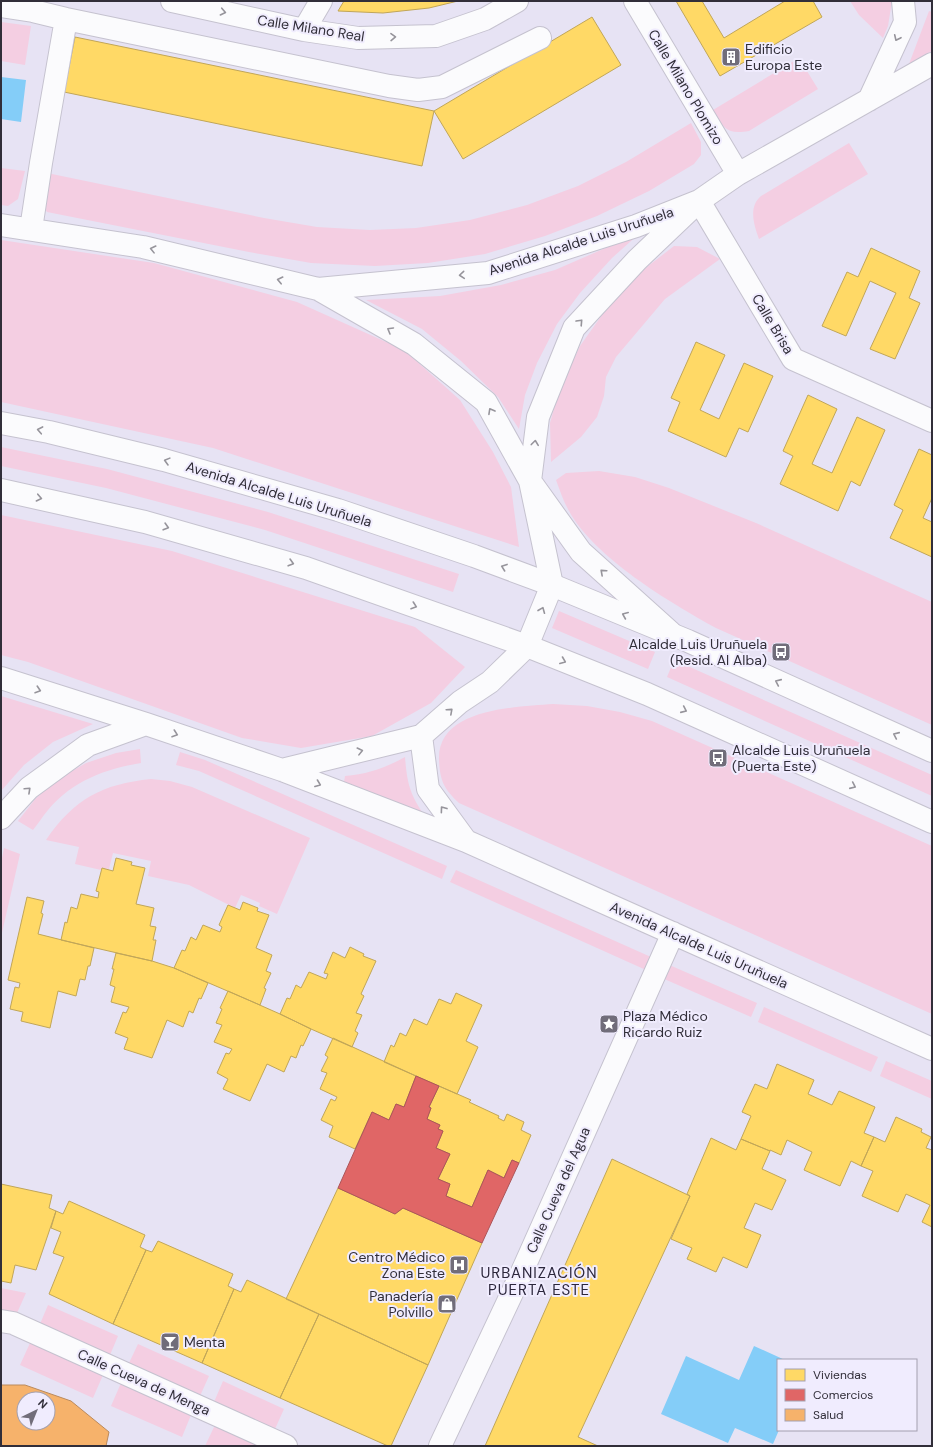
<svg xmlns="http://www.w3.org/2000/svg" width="933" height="1447" viewBox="0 0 933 1447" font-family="'DM Sans',sans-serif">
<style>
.green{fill:#f4cee2}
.water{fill:#84cdf8}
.homes{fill:#ffd966;stroke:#c1a658}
.shops{fill:#e06666;stroke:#ac5558}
.health{fill:#f6b26b;stroke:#bb8a5c;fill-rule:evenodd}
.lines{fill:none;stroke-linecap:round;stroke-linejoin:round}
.minor-casing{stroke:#c5c2cf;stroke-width:24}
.major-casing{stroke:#c5c2cf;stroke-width:24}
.minor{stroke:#fbfbfd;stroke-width:22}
.major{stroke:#fbfbfd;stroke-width:22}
.oneway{stroke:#96949b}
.labels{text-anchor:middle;stroke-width:4;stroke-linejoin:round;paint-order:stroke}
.street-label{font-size:14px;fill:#312e39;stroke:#f0ecfe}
.poi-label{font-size:14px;fill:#312e39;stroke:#f0ecfe;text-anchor:start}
.neighbourhood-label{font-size:15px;letter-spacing:1px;fill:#2c273c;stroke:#f0ecfe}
</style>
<rect width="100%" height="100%" fill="#e7e3f4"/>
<!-- green -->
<path class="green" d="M850,1H892L888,26L883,38L859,15Z
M929,11L932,12V51L909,64Z
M1,22L31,26L25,65L1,61Z
M799,58L818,89L749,131C727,135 723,128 713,110Z
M691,123L701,142V155L694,164L649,191L597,216L545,236L485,254L428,263L375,266L311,263L249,252L47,212L40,202L47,173L264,218L317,227L370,230L416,228L470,220L527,205L578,186L626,162Z
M849,143L868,174L759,239C754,225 748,207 761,196Z
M1,168L25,171L18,199L8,206L1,205Z
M640,233L612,258L580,293L557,324L537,363L525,395L519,429L498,397L461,361L422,329L366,300L440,296L501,285L555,270Z
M1,240L154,263L297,302L404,350L460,400L493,452L511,487L519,547L213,448L1,402Z
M674,246L697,247L720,259L665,299L616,357L606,377L604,396L597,417L581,437L551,462L550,423L559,391L580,346L607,308L643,270Z
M1,447L107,469L268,512L459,574L453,592L265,530L106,488L1,466Z
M599,471L635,477L669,488L756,523L932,602V725L716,628C669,602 595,558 569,511C563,501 560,490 556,480L566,473Z
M1,515L172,551L415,627L465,667L431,703L372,736L301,748L242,738L28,662L1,655Z
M559,611L655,652L648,669L552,628Z
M674,660L932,775V796L667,677Z
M1,696L93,724L53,742L24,765L1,791Z
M553,704L587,706L620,712L652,721L932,846V1014L459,803C444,789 440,781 439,760C437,708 517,707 553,704Z
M140,749L141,763C105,769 72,781 48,810C42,817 38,824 33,830L18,821L36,798L58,779L86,763L116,753Z
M180,752L205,760L447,866L442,879L199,771L176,765Z
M405,757C407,781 409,792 422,812L419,816L344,782L345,776C368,774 385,768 405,757Z
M151,779L170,781L192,787L310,838L277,914L259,906L260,903L241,895L235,908L189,885L148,876L151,861L113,853L109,869L102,868L101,870L75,864L79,847L46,840C74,799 102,784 151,779Z
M4,848L20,854L1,937V863Z
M456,870L651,957L646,970L450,882Z
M667,964L757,1003L751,1017L662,978Z
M764,1007L878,1057L871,1072L758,1022Z
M886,1061L932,1081V1099L880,1076Z
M1,1288L26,1293L17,1313L1,1310Z
M48,1305L118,1336L110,1355L40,1324Z
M30,1343L103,1375L93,1398L20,1365Z
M138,1344L209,1376L200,1396L129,1363Z
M223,1381L284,1409L275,1429L214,1402Z
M121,1383L191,1415L182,1437L111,1406Z
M215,1425L262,1446H205Z"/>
<!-- water -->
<path class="water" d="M1,77L26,80L21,122L1,119Z
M754,1346L785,1360H778V1430H779L773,1444L735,1428L728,1443L661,1414L686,1356L739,1380Z"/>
<!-- homes -->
<path class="homes" d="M344,1H458L429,8L383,13L338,11Z
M676,1H702L724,38L785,1H813L822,17L720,76Z
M592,17L621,65L463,159L434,111Z
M75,37L434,111L422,166L64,92Z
M871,248L920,271L909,298L920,303L895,359L870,349L896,293L870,281L846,336L822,326L847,272L858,277Z
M696,342L725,355L700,410L719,419L744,363L773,376L748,432L739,428L726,457L668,431L680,402L671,398Z
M808,395L837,409L812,464L832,473L857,417L885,430L860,486L851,481L838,511L780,484L793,456L783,451Z
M919,449L932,455V498L923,518L932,522V557L890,538L903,510L894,505Z
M116,858L132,862L131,865L145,868L136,904L154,908L150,926L156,927L153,940H156L152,961L61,940L65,922L67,923L71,907L77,909L81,894L98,898L99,892L96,891L102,868L113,871Z
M27,897L44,901L41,913L43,914L38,934L94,948L90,966H88L85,980L80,979L76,996L58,991L50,1028L21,1021L23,1012L10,1009L15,987L19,988L20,983L8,980Z
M243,902L258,908L257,911L269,915L256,948L272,955L266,971L271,973L264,988L266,989L260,1005L174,968L182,950L185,951L191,937L196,940L203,925L220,932L222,927L219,925L228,905L240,910Z
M350,947L364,954L363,956L376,961L361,994L364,996L356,1013L362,1015L355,1031L358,1033L352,1047L311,1029L280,1014L287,998L290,999L296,985L301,988L309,972L326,979L328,974L324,973L333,952L345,958Z
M116,953L152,961L174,968L208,983L201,999L199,998L193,1013L189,1011L183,1027L167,1020L152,1058L124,1049L128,1038L115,1033L123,1012L126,1013L129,1007L111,1002L115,987L110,985L114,969H112Z
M228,991L280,1014L311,1029L303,1046L301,1045L296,1058L291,1056L284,1072L267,1064L250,1101L223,1089L228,1079L217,1073L226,1053L229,1054L232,1049L214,1042L222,1025L216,1023L222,1009L220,1008Z
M456,993L482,1005L466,1041L478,1047L457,1094L384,1062L391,1045L394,1047L400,1033L406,1036L414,1019L427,1025L439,999L451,1004Z
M333,1038L416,1076L404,1107L396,1104L389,1120L372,1112L355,1149L329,1137L333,1126L321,1120L331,1099L335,1101L337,1097L320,1089L327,1073L321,1071L328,1057L325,1055Z
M777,1064L814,1080L808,1094L832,1105L839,1091L875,1107L864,1133L874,1137L861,1166L851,1161L840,1186L804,1170L812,1152L787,1140L781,1155L770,1150V1151L741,1139L751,1116L742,1112L755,1084L767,1089Z
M439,1086L471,1100L469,1102L499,1116L498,1118L504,1121L507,1114L524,1122L521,1130L531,1135L519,1163L512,1160L504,1178L488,1170L472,1207L446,1196L450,1184L438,1179L450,1154L436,1148L443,1131L438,1129L440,1125L427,1119L431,1108L429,1107Z
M896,1117L922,1129L921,1132L931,1137L926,1148L932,1150V1227L922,1222L930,1205L906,1194L898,1212L862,1196L873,1171L861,1166L874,1137L885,1142Z
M711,1138L736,1150L741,1139L770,1151L762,1169L786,1180L772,1210L755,1203L744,1228L761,1235L747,1268L723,1257L716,1272L687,1259L692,1248L671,1239L690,1196L687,1194Z
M612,1159L690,1196L578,1437L598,1446H485Z
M1,1184L52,1195L49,1208L56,1211L36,1270L15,1265L11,1283L1,1281Z
M338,1188L395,1214L403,1208L482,1243L428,1365L286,1299Z
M69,1201L145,1235L140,1247L146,1250L113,1324L49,1294L64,1257L53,1253L61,1232L51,1228L56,1211L63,1214Z
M158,1241L233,1274L228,1286L234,1289L202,1363L113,1324L146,1250L152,1252Z
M247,1280L319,1314L280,1398L202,1363L234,1289L241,1292Z
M319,1314L428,1365L391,1446H388L280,1398Z"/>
<!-- shops -->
<path class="shops" d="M416,1076L439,1086L429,1107L431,1108L427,1119L440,1125L438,1129L443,1131L436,1148L450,1154L438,1179L450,1184L446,1196L472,1207L488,1170L504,1178L512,1160L519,1163L482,1243L403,1208L395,1214L338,1188L372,1112L389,1120L396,1104L404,1107Z"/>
<!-- health -->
<path class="health" d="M1,1385H25L71,1401L109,1432L106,1446H1ZM24,1399H48V1423H24Z"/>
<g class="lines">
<defs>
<path id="minor" d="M172,1L304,30L358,38L436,36L485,19L517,1
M635,1L738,174
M1,6L33,11L66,19L389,86L418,90L442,87L540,38
M304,30L321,1
M869,100L905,22L903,1
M1,225L143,247L318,289L414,344L486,402L530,481L581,552L670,632
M31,229L41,163L66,19
M318,289L488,273L636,226L699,201L793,359L932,421
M1,678L146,724L282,770L466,841L932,1049
M421,736L428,789L466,841
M282,770L421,736L460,702L490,682L527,646L552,585L530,481L538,417L574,328L637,260L699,201L738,174L932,64
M1,818L29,788L88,745L146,724
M1,1321L13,1323L286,1446
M440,1446L521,1274L673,933"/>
<path id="major" d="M1,423L49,432L164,460L338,510L474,556L552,585L688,641L932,751
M1,490L145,522L306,568L527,646L647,694L932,822"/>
</defs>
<!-- minor casing -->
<use href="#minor" class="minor-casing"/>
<!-- major casing -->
<use href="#major" class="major-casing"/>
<!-- minor -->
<use href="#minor" class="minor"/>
<!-- major -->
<use href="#major" class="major"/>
</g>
<!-- one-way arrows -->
<defs><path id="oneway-chevron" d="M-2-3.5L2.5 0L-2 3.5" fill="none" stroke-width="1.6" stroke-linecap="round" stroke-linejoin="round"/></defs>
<g class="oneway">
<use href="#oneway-chevron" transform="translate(223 12) rotate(12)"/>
<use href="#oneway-chevron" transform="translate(393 37) rotate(-1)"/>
<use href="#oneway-chevron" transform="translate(897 38) rotate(115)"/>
<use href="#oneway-chevron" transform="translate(153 249) rotate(-166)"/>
<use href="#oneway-chevron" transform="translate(462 275) rotate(175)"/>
<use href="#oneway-chevron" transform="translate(280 280) rotate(-167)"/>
<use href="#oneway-chevron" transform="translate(580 322) rotate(-47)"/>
<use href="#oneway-chevron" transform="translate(390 330) rotate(-150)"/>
<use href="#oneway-chevron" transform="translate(491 411) rotate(-119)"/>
<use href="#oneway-chevron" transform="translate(40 430) rotate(-169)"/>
<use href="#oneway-chevron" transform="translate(535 443) rotate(-83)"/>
<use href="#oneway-chevron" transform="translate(167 461) rotate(-165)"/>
<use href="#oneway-chevron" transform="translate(39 498) rotate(12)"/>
<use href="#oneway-chevron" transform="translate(166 527) rotate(16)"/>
<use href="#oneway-chevron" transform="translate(291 563) rotate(16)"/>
<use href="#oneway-chevron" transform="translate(504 567) rotate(-160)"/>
<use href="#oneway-chevron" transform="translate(603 572) rotate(-138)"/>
<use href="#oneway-chevron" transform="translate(414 606) rotate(19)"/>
<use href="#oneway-chevron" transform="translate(542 610) rotate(-68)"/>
<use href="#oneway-chevron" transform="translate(625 615) rotate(-157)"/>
<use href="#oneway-chevron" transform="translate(563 661) rotate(22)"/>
<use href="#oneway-chevron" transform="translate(778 682) rotate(-156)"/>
<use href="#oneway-chevron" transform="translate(38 690) rotate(18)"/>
<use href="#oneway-chevron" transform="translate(684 710) rotate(24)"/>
<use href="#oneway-chevron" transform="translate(450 711) rotate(-42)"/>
<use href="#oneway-chevron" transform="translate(175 734) rotate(19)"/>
<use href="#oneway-chevron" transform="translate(896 735) rotate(-156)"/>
<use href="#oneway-chevron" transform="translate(360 751) rotate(-14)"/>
<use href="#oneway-chevron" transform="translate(318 784) rotate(21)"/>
<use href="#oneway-chevron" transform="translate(853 786) rotate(24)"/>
<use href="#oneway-chevron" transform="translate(28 790) rotate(-43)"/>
<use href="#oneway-chevron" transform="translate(443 809) rotate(-126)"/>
</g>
<!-- icons -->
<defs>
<symbol id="building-square" viewBox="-11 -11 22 22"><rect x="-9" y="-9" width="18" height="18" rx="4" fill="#716d7a" stroke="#f0ecfe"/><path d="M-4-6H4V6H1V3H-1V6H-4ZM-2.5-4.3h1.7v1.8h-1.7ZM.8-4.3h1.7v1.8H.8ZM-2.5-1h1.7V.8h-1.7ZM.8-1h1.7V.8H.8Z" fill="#fff"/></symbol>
<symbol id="bus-square" viewBox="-11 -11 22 22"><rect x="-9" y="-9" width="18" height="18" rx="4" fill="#716d7a" stroke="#f0ecfe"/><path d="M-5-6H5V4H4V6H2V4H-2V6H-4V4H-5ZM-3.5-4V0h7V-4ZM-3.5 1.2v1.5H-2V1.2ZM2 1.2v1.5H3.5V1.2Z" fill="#fff"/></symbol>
<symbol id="sight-square" viewBox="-11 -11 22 22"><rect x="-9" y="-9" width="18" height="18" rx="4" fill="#716d7a" stroke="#f0ecfe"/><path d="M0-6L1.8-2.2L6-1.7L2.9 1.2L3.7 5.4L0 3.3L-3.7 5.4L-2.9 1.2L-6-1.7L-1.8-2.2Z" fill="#fff"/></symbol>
<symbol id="hospital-square" viewBox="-11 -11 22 22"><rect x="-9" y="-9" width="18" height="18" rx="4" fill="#716d7a" stroke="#f0ecfe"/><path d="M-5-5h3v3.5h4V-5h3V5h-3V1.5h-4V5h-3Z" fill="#fff"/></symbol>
<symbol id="shop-square" viewBox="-11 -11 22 22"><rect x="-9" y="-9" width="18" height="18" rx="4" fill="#716d7a" stroke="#f0ecfe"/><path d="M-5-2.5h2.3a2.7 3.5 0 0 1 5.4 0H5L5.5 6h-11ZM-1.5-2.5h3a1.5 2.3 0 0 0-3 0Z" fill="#fff"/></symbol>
<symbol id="bar-square" viewBox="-11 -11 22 22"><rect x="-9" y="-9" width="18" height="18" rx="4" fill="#716d7a" stroke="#f0ecfe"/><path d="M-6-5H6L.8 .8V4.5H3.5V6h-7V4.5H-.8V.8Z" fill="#fff"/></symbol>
</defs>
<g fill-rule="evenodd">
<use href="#building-square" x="720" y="46" width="22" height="22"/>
<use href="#bus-square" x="770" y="641" width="22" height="22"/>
<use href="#bus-square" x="707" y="747" width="22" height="22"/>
<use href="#sight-square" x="598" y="1013" width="22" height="22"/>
<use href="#hospital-square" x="448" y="1254" width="22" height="22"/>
<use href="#shop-square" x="436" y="1293" width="22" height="22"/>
<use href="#bar-square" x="159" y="1331" width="22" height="22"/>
</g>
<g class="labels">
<!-- street labels -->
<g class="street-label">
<text transform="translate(311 28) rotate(9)" y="5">Calle Milano Real</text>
<text transform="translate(686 87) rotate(59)" y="5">Calle Milano Plomizo</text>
<text transform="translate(581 241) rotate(-18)" y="5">Avenida Alcalde Luis Uruñuela</text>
<text transform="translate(773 324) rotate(59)" y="5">Calle Brisa</text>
<text transform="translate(279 494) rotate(17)" y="5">Avenida Alcalde Luis Uruñuela</text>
<text transform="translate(699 945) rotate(24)" y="5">Avenida Alcalde Luis Uruñuela</text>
<text transform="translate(558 1190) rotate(-66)" y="5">Calle Cueva del Agua</text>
<text transform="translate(144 1382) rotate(24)" y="5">Calle Cueva de Menga</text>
</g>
<!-- poi labels -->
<g class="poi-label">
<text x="745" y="54">Edificio<tspan x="745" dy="16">Europa Este</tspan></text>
<text x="767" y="649" text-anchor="end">Alcalde Luis Uruñuela<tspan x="767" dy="16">(Resid. Al Alba)</tspan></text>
<text x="732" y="755">Alcalde Luis Uruñuela<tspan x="732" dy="16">(Puerta Este)</tspan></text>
<text x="623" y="1021">Plaza Médico<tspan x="623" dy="16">Ricardo Ruiz</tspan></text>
<text x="445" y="1262" text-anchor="end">Centro Médico<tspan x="445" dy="16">Zona Este</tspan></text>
<text x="433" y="1301" text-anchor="end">Panadería<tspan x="433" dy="16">Polvillo</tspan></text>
<text x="184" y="1347">Menta</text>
</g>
<!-- neighbourhood labels -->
<g class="neighbourhood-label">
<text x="539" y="1278">URBANIZACIÓN<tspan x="539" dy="17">PUERTA ESTE</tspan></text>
</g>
</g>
<!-- border -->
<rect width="933" height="1447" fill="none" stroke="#312e39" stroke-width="4"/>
<!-- legend -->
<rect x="777" y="1359" width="140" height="72" fill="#f0ecfe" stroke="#a4a0af"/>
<rect x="785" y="1369" width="20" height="12" fill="#ffd966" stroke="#a4a0af"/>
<text x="813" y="1379" font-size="12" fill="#312e39">Viviendas</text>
<rect x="785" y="1389" width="20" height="12" fill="#e06666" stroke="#a4a0af"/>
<text x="813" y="1399" font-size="12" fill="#312e39">Comercios</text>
<rect x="785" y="1409" width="20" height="12" fill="#f6b26b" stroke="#a4a0af"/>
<text x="813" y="1419" font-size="12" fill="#312e39">Salud</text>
<!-- north arrow -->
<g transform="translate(36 1411) rotate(43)"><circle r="19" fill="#f0ecfe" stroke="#a4a0af"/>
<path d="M0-3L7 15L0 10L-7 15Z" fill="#716d7a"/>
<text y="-6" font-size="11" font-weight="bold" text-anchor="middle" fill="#312e39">N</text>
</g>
</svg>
